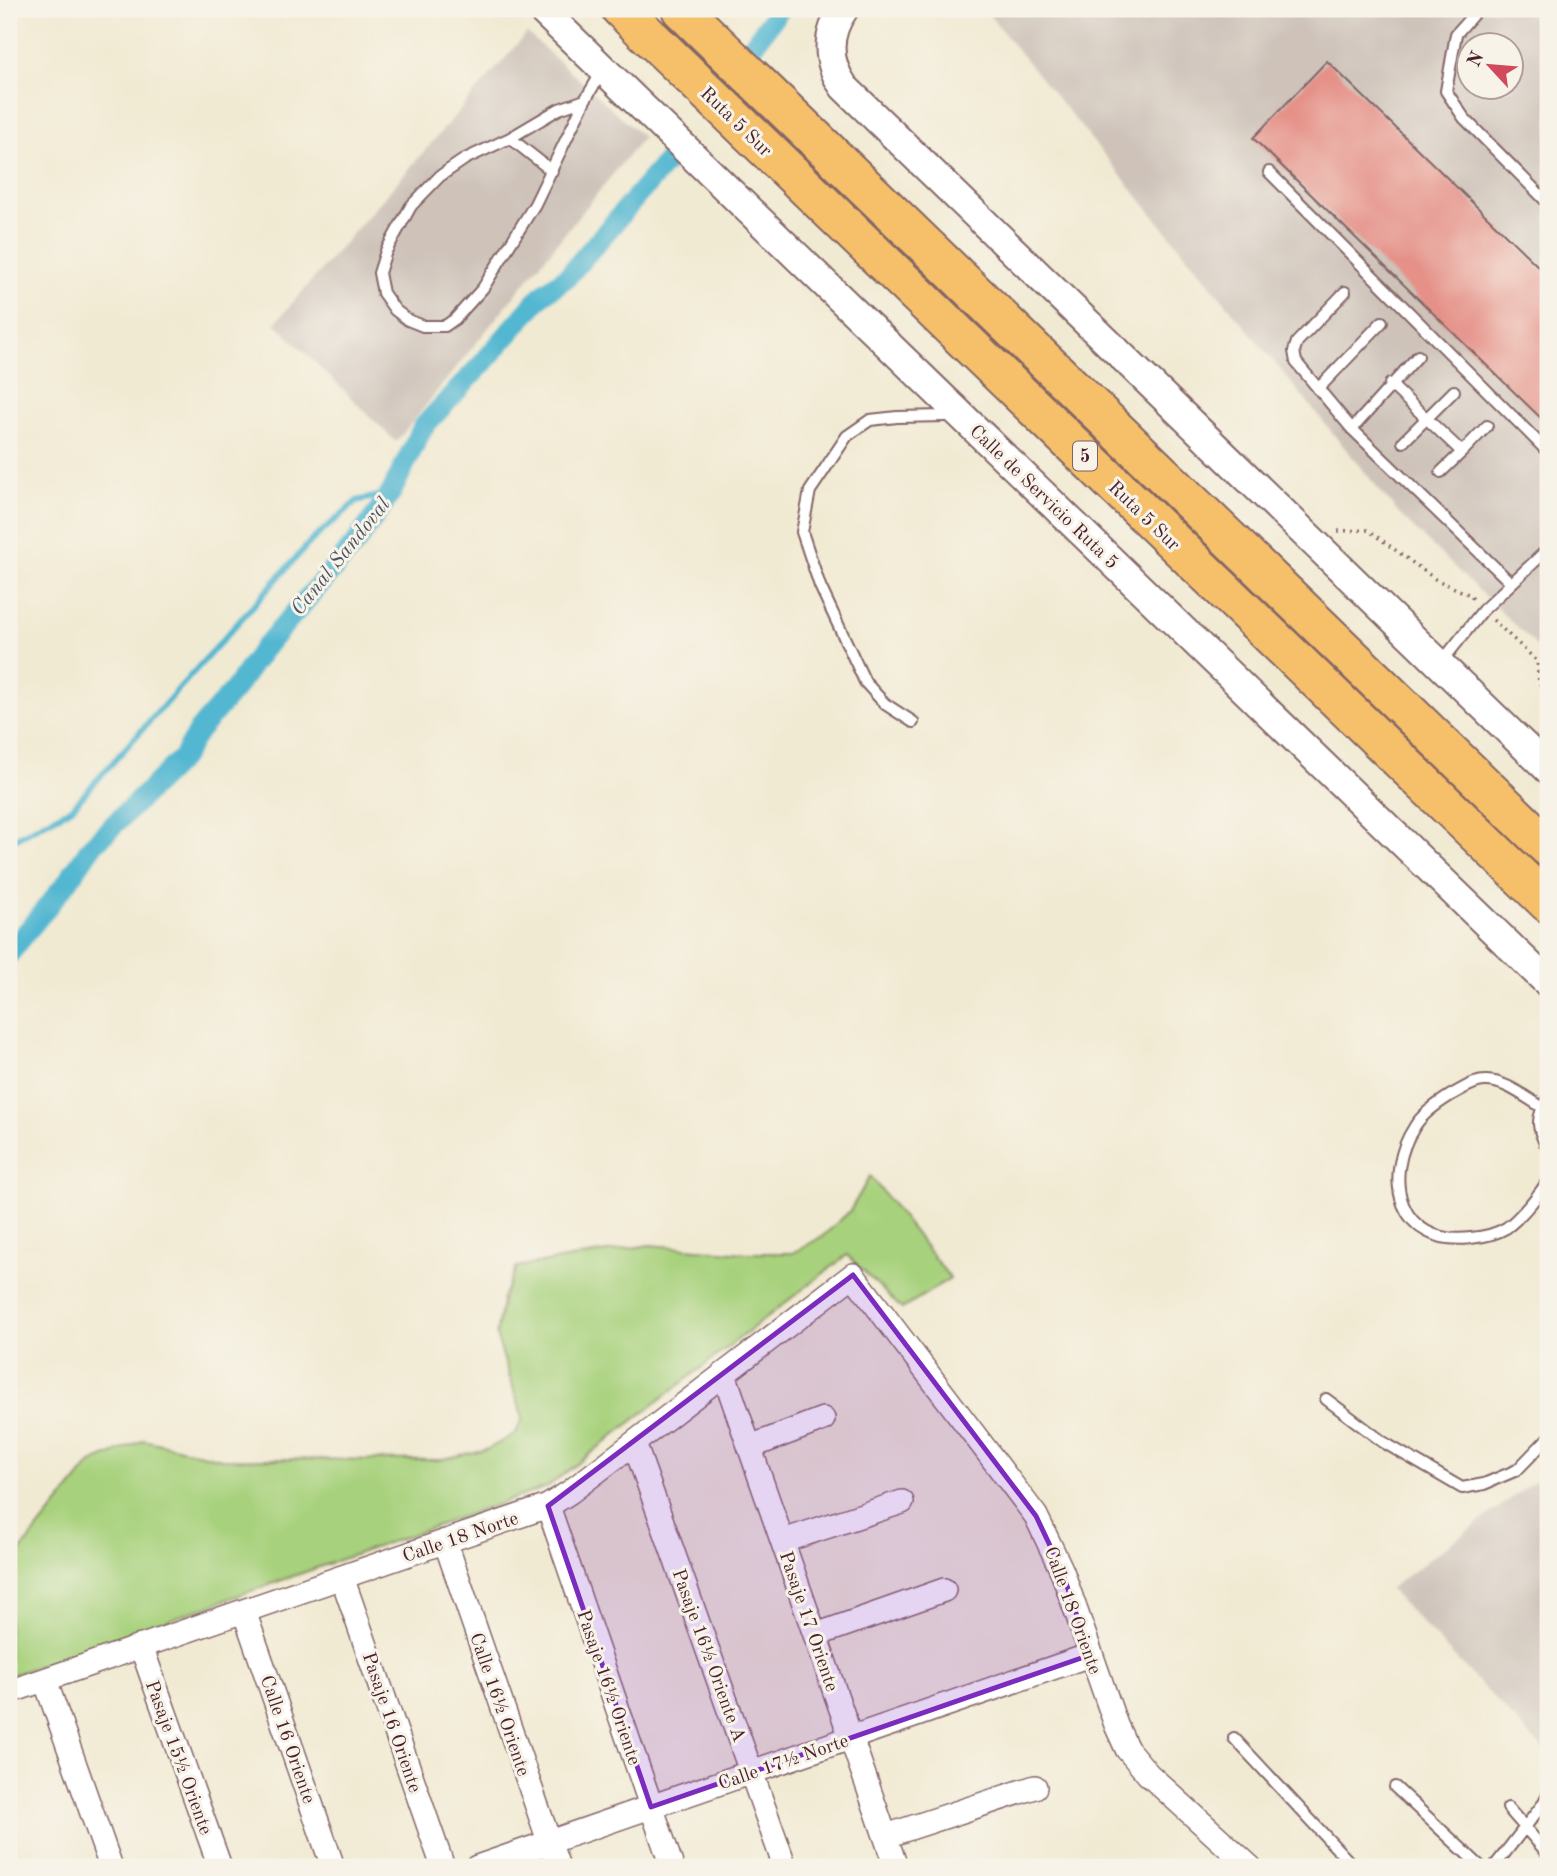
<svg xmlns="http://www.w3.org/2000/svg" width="1557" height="1876" viewBox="0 0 1557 1876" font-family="'Old Standard TT',serif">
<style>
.industrial{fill:#cec2b9;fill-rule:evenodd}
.green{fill:#a7d17c;stroke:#787854;stroke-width:2}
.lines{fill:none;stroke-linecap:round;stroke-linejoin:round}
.stream{stroke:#53b7d1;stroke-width:6}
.canal{stroke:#53b7d1;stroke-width:21}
.building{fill:#e59188}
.service-casing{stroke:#846666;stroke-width:14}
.minor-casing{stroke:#846666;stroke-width:26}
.tertiary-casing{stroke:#846666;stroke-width:32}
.motorway-casing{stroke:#846666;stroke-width:42}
.path{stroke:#846666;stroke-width:3.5;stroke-dasharray:2 5;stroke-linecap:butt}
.service{stroke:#fff;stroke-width:10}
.minor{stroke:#fff;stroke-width:23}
.tertiary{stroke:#fff;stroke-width:28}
.motorway{stroke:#f6c06b;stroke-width:38}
.marked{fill:#7b2cbf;fill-opacity:0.2;stroke:#7b2cbf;stroke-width:5;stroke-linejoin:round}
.labels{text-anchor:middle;stroke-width:6;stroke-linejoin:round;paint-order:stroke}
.shield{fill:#f7f3e8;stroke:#7e5f64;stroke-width:2}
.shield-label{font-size:18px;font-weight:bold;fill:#4a1f2b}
.street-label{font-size:19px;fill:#4a1f2b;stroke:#f7f3e8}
.water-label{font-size:21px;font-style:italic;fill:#4d5465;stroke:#f7f3e8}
</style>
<rect width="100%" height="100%" fill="#f7f3e8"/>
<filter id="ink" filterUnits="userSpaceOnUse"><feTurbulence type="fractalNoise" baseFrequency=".0143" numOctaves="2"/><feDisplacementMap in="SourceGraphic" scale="14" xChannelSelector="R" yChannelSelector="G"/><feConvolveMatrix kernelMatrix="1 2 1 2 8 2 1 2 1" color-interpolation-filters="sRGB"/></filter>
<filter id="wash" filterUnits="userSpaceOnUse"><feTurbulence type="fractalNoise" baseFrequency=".00686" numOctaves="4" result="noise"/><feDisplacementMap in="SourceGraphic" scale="28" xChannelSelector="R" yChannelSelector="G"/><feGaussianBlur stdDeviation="1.57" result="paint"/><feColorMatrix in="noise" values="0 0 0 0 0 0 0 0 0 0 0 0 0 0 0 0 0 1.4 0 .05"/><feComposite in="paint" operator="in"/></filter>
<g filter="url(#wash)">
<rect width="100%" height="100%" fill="#f1ead3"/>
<!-- industrial -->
<path class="industrial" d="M984,9H1548V657L1400,515ZM1470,46H1512V88H1470Z
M527,33L643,137L396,442L275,323Z
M1548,1471V1754L1389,1589Z"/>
<!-- green -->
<path class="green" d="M870,1176L950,1278L902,1309L847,1255L547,1487L9,1676V1565L91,1463L144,1440L222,1459L439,1460L488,1449L516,1433L523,1418L496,1335L503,1297L517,1267L650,1245L745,1253H793L823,1236L850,1211Z"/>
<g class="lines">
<!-- stream -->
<path class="stream" d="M9,842L72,808L311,541L357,501L391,493"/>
<!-- canal -->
<path class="canal" d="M751,48L780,9
M9,954L68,881L91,847L183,757L198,731L234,690L263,649L356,543L391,493L423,427L482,364L541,296L567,277L669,159"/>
</g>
<g id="blocks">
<!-- building -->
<path class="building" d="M1327,61L1548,276V425L1253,138Z"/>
</g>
</g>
<g filter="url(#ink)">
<use href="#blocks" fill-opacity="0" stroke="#846666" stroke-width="2"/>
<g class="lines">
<defs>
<path id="service" d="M1478,9L1456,34L1446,91L1464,118L1548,203
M585,100L559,109L510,138L465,159L440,176L411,206L386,251L379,273L383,293L395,310L408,320L423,326H445L455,319L483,288L535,204L585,100L603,70
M510,138L552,171
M1269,172L1548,452
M1345,292L1297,342L1294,351L1296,362L1352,429L1511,583
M1390,384L1462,452L1441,472
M1318,389L1382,322
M1352,429L1418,356
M1403,442L1454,391
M1462,452L1487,426
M1440,664L1483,610L1548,549
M913,722L885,704L865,682L820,586L802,532L810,491L847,436L870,420L897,417L945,416L951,409
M1548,1100C1534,1118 1538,1131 1548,1149
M1542,1107C1526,1098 1505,1080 1485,1081C1473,1081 1461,1090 1451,1095C1438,1103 1423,1113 1415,1126C1381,1178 1399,1247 1471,1238C1482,1237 1496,1234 1506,1228C1518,1220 1542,1192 1548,1180
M1326,1399L1383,1442L1462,1488L1484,1484L1517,1470L1548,1438
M1234,1738L1354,1867
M1395,1787L1481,1867
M1508,1808L1548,1854
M1494,1867L1543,1804L1548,1794"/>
<path id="minor" d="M724,1374L896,1867
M634,1443L785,1867
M750,1447L823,1419
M548,1506L672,1867
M445,1541L558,1867
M783,1541L902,1502
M342,1577L443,1867
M244,1611L333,1867
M816,1635L944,1590
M141,1646L220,1867
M45,1680L111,1867
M9,1692L548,1506L570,1492L853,1275L1036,1516L1062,1571L1116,1725L1127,1749L1148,1774L1250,1867
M886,1836L1035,1787
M477,1867L1090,1655"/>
<path id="tertiary" d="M541,9L1548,983
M844,9C826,34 826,61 844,87L1548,769"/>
<path id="motorway" d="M621,9L1548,903
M681,9L1548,847"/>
</defs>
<!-- service casing -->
<use href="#service" class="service-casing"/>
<!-- minor casing -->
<use href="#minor" class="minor-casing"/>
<!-- tertiary casing -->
<use href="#tertiary" class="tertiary-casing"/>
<!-- motorway casing -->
<use href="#motorway" class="motorway-casing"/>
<!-- path -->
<path class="path" d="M1338,531L1368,530L1435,579L1470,595L1473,599
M1493,620L1537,661L1539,683L1548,701"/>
<!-- service -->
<use href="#service" class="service"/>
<!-- minor -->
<use href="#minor" class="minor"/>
<!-- tertiary -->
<use href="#tertiary" class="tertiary"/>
<!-- motorway -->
<use href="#motorway" class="motorway"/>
</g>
</g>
<!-- marked area -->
<path class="marked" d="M853,1275L1036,1516L1062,1571L1090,1655L651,1807L548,1506Z"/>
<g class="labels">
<!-- shield labels -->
<rect class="shield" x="1073" y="441.5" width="24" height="29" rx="5"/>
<g class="shield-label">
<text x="1085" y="462">5</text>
</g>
<!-- street labels -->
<g class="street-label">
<text transform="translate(737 121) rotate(44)" y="7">Ruta 5 Sur</text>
<text transform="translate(1045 496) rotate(44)" y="7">Calle de Servicio Ruta 5</text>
<text transform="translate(1145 515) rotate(44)" y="7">Ruta 5 Sur</text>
<text transform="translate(460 1536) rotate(-19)" y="7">Calle 18 Norte</text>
<text transform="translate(1074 1610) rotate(70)" y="7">Calle 18 Oriente</text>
<text transform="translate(810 1621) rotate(71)" y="7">Pasaje 17 Oriente</text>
<text transform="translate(710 1655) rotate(70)" y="7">Pasaje 16½ Oriente A</text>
<text transform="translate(610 1687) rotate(71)" y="7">Pasaje 16½ Oriente</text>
<text transform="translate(501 1704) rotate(71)" y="7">Calle 16½ Oriente</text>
<text transform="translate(393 1722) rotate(71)" y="7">Pasaje 16 Oriente</text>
<text transform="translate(289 1739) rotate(71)" y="7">Calle 16 Oriente</text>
<text transform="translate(180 1757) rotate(70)" y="7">Pasaje 15½ Oriente</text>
<text transform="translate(783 1761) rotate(-19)" y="7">Calle 17½ Norte</text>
</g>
<!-- water labels -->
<g class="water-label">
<text transform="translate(340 556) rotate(-51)" y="7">Canal Sandoval</text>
</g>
</g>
<!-- margin -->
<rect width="1557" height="1876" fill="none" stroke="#f7f3e8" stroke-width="35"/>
<!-- north arrow -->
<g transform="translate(1490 66) rotate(296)"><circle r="33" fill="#f7f3e8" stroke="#b29e9c" stroke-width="2"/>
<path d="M0-5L12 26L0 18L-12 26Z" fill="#d1495b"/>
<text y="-10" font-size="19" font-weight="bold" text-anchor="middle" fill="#4a1f2b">N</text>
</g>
</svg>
